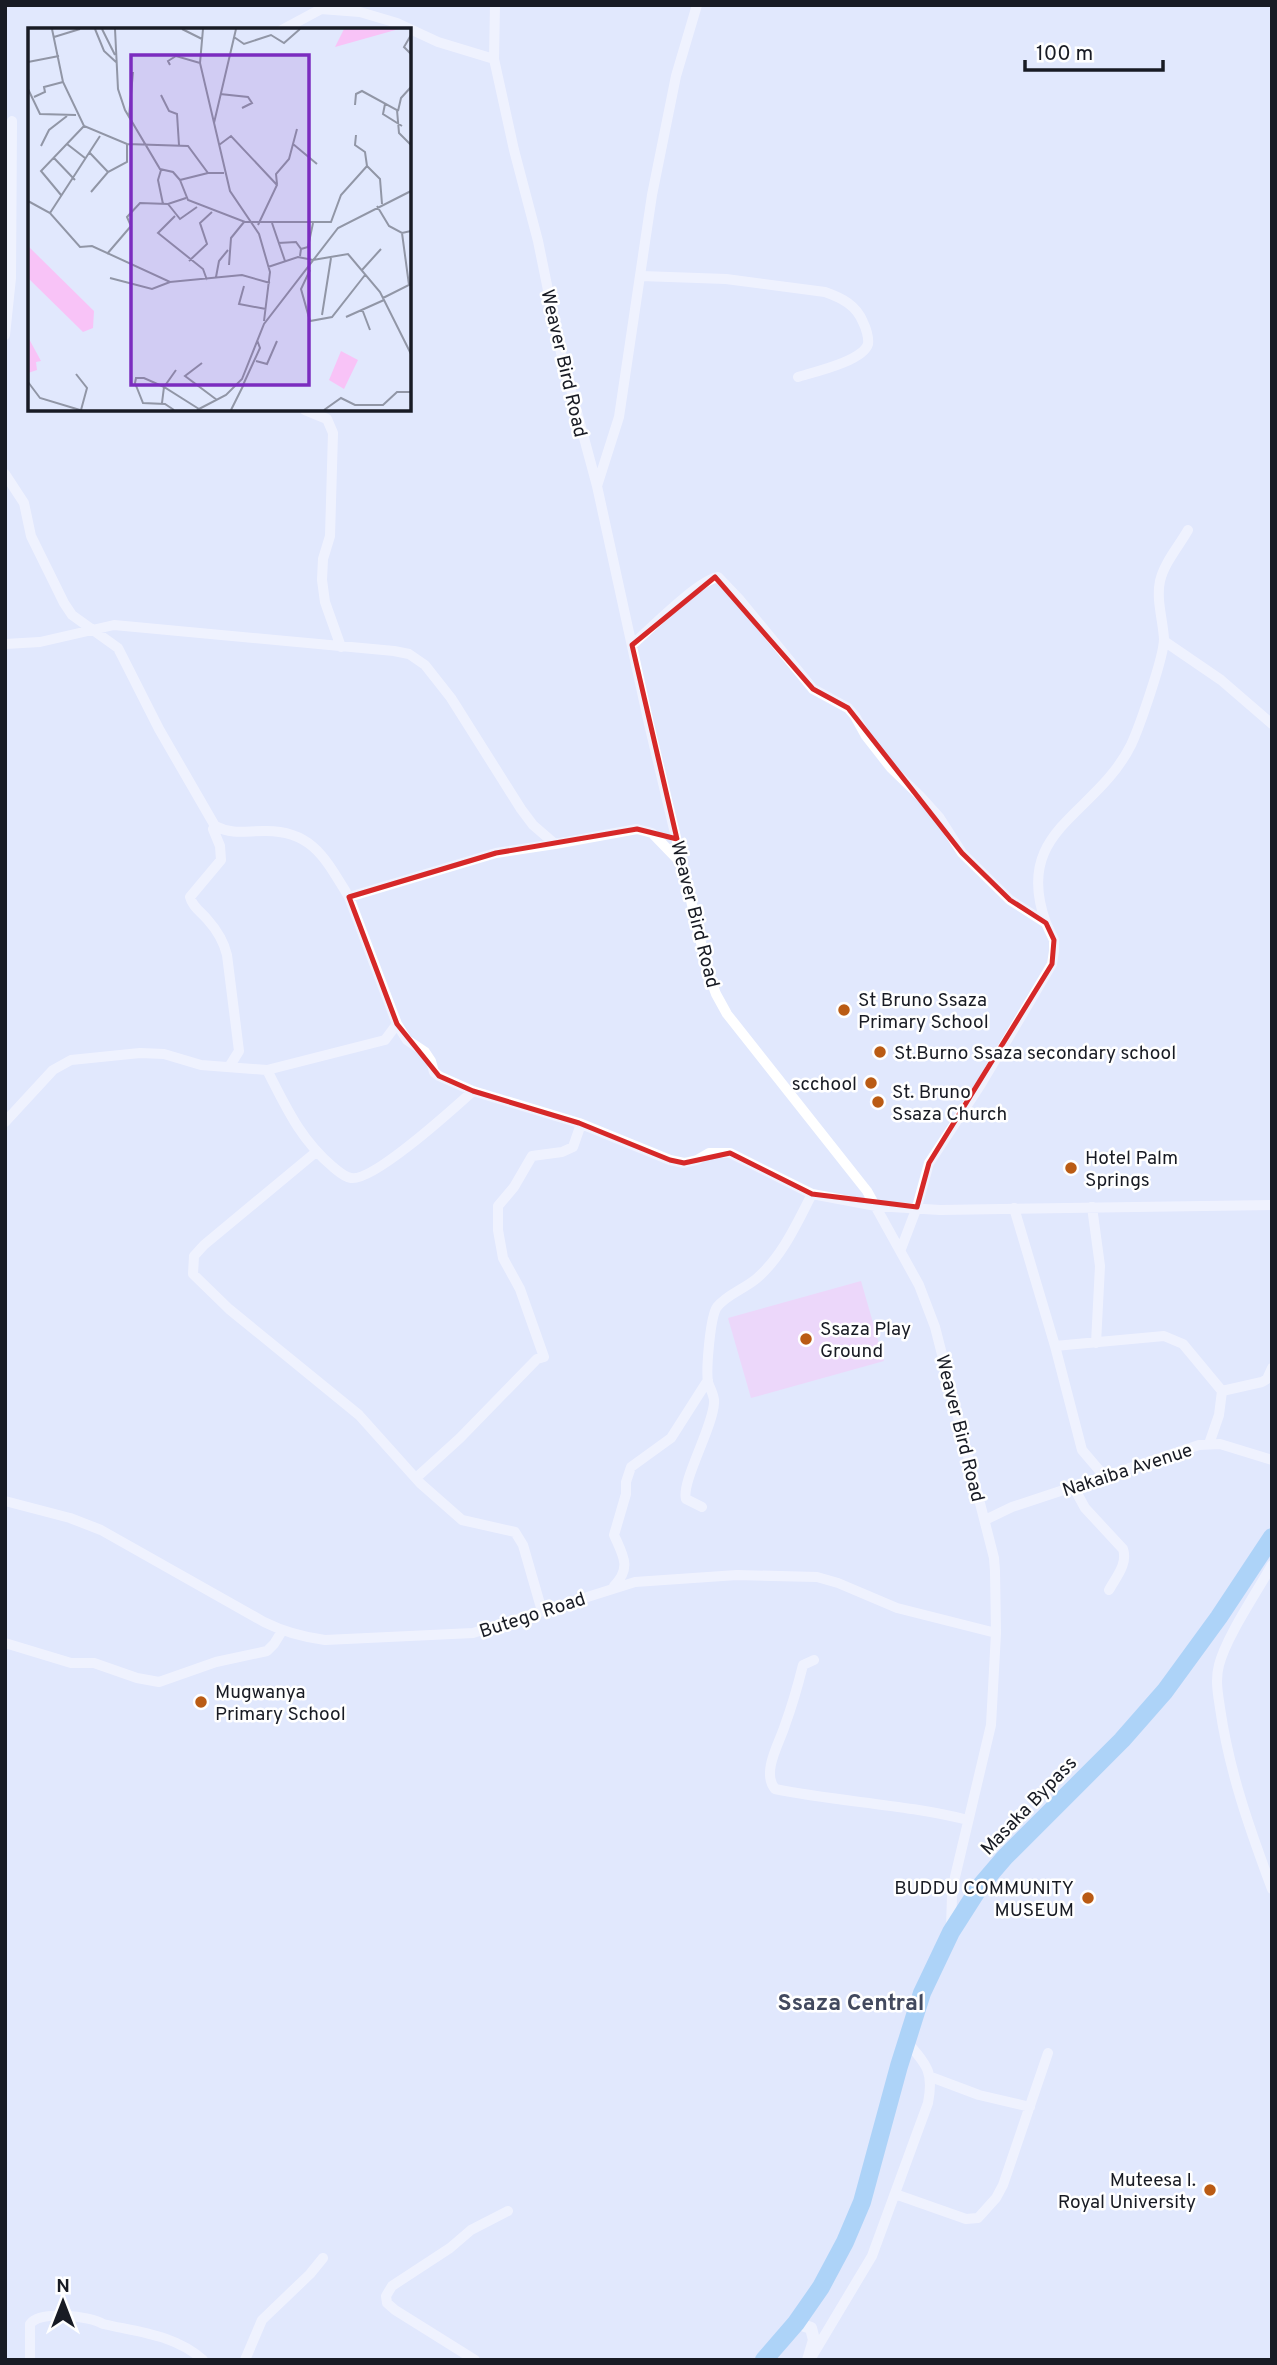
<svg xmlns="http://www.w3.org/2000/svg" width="1277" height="2365" viewBox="0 0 1277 2365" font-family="Overpass,sans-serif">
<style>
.green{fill:#f8c3f7}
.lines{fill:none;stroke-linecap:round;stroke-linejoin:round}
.minor{stroke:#fff;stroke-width:10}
.tertiary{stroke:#fff;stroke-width:12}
.trunk{stroke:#6ebaf2;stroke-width:18}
.marked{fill:none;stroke:#d62828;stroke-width:5;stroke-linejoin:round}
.poi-dot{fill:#ba5b14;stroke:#fff;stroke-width:2.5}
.labels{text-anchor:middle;stroke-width:5;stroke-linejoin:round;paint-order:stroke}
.street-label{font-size:19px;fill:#181b24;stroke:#fff}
.poi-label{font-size:19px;fill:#181b24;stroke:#fff;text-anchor:start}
.quarter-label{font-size:23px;font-weight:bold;fill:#42495e;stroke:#fff}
.inset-road{fill:none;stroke:#9196a6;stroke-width:2}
.view{fill:#7b2cbf;fill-opacity:0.15;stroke:#7b2cbf;stroke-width:3.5}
.inset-edge{fill:none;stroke:#181b24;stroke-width:3.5}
</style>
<rect width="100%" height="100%" fill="#e1e8fd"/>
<!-- green -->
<path class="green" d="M861,1281L884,1361L751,1398L728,1318Z"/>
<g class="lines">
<!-- minor -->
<path class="minor" d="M495,5L494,59L514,150L538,241L560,349L597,486L649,724L708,972L716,994L727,1014L867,1191L919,1285L935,1327L994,1558L995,1571L996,1633L991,1725L955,1877L952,1895L951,1929
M282,30L321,9L360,12L397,23L438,42L494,59
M641,276L726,279L825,292C842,298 856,305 863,322C866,328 869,338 868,344C863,361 814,372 798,377
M5,335L11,278L12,121
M305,410L327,419L333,433L330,536L323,559L322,580L325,602L341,647
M5,474L24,503L31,536L64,603L72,615L118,648L159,729L215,826C233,835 245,831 264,831C313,830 326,860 349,897
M597,486L619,417L652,195L676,76L697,5
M1164,641L1221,680L1272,724
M5,644L40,642L114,625L394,651L409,654L425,665L451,698L521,809L533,825L555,844L637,829L652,833L682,864
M632,645C650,629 697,581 718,577L739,599L813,689L848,708L855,716L866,736L891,768L921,797L939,817L962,853L1010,900L1046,923L1054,940V951L1052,964L981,1084L929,1163L917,1207L901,1249
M215,826L213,829L220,846L221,860L190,897C192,906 201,912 207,919C216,929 224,942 227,955L239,1051L229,1067
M555,844L496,853L349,897L397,1024L407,1040L425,1052L431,1061L434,1072L439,1076L473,1091L579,1123L670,1160L684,1163L697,1160L709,1153H730L812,1194L876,1206L940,1210L1272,1205
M1046,923C1012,829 1095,817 1131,745C1139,728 1164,657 1164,639C1163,620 1156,600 1160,581C1164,563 1179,546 1188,530
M267,1070C286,1107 300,1139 333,1167C338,1171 344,1177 351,1178C373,1182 454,1108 473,1091
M5,1122L53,1070L71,1060L140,1053L164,1054L201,1065L267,1070L385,1040L397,1024
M316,1152L204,1245L194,1256L193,1274L229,1309L359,1415L420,1483L462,1520L515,1532L523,1545L542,1611
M1092,1207L1100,1266L1096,1343
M1014,1208L1055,1346L1082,1450L1105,1477
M1055,1346L1164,1336L1183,1344L1222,1391L1219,1415L1209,1444
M1222,1391L1262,1382L1267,1379L1272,1368
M416,1478L460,1438L537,1359L544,1357L520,1289L503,1258L498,1230V1206L514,1187L532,1156L562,1152L573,1147L581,1124
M1073,1486L1085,1508L1123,1549C1128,1564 1116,1577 1109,1590
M5,1501L70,1518L101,1530L264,1622C284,1632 302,1637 325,1640L473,1633L635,1582L737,1575L817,1577L838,1583L897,1608L996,1633
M702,1507L686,1499C681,1482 713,1427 714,1403C715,1396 710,1389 708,1382C706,1370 710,1317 717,1307C726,1295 744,1289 756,1279C782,1257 797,1223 812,1194
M985,1520L1012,1507L1199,1445L1220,1444L1272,1460
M1272,1565C1257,1592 1226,1637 1219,1665C1215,1680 1218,1694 1220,1708C1229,1771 1250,1830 1272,1889
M614,1586C632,1568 623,1555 614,1535L626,1494V1482L631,1467L671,1438L708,1380
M5,1643L71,1663H94L137,1678L159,1682L216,1662L267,1651L274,1644L282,1631
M814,1660L803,1665C798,1685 792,1706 785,1725C780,1742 761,1772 775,1789C839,1802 904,1804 968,1820
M931,2077L979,2095L1030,2107
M895,2194L966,2219L978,2218L996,2198L1003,2185L1048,2053
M811,2358L872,2256L928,2103C934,2072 927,2065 907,2042
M30,2360V2324C41,2310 90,2316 103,2324C138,2332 176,2335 203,2360
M245,2360L262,2320L310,2274L323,2258
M475,2360L395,2310L387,2303L386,2296L392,2286L450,2248L471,2230L508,2211"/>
<!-- tertiary -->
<path class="tertiary" d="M796,2323L811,2328L814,2340L808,2360"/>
<!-- trunk -->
<path class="trunk" d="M764,2360L796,2323L821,2287L845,2242L862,2202L899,2066L922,1993L951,1932L981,1885L1005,1857L1122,1740L1165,1691L1219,1617L1272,1537"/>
</g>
<!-- marked area -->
<path d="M0 0H1277V2365H0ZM715,577L813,689L848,708L962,853L1010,900L1046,923L1054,940L1052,964L929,1163L917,1207L812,1194L730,1153L684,1163L670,1160L579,1123L473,1091L439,1076L397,1024L349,897L496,853L637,829L677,839L632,645Z" fill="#e1e8fd" fill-opacity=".55" fill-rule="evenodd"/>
<path class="marked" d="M715,577L813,689L848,708L962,853L1010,900L1046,923L1054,940L1052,964L929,1163L917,1207L812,1194L730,1153L684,1163L670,1160L579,1123L473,1091L439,1076L397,1024L349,897L496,853L637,829L677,839L632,645Z"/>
<!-- markers -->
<g class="poi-dot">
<circle cx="844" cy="1010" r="7"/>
<circle cx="880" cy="1052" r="7"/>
<circle cx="871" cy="1083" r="7"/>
<circle cx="878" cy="1102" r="7"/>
<circle cx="1071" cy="1168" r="7"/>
<circle cx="806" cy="1339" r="7"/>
<circle cx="201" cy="1702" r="7"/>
<circle cx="1088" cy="1898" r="7"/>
<circle cx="1210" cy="2190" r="7"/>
</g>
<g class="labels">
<!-- street labels -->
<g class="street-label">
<text transform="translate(565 363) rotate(77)" y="7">Weaver Bird Road</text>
<text transform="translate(696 914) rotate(76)" y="7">Weaver Bird Road</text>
<text transform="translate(961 1428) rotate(76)" y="7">Weaver Bird Road</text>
<text transform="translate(1127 1469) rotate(-18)" y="7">Nakaiba Avenue</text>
<text transform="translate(532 1614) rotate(-18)" y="7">Butego Road</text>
<text transform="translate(1028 1805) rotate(-46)" y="7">Masaka Bypass</text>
</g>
<!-- poi labels -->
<g class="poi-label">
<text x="858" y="1006">St Bruno Ssaza<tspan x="858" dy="22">Primary School</tspan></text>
<text x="894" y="1059">St.Burno Ssaza secondary school</text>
<text x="857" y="1090" text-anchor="end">scchool</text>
<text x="892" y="1098">St. Bruno<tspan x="892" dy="22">Ssaza Church</tspan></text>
<text x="1085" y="1164">Hotel Palm<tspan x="1085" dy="22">Springs</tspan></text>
<text x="820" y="1335">Ssaza Play<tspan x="820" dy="22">Ground</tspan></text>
<text x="215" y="1698">Mugwanya<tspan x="215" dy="22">Primary School</tspan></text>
<text x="1074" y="1894" text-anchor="end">BUDDU COMMUNITY<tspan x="1074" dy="22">MUSEUM</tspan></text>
<text x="1196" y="2186" text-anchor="end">Muteesa I.<tspan x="1196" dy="22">Royal University</tspan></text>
</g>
<!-- quarter labels -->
<g class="quarter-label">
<text x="851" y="2010">Ssaza Central</text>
</g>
</g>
<!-- overview -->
<g transform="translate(28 28)">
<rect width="383" height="383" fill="#e1e8fd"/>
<path d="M316,1H371L307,19ZM0,218L66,283L65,300L55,304L0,250ZM0,309L13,333L8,334L9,342L0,345ZM313,323L330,332L316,361L301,352Z" fill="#f8c3f7"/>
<path class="inset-road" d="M24,1L35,54L56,98L99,116L160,118L180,145H196M67,1L76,23L88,34M74,1L87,27M87,1L90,61L97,82L132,141L145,144L152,152M154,1L174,11M175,1L172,35L202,163L231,206L242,244L236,293M383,7L376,19L383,26M26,9L52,1M206,9L216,16L243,7L256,15L272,1M0,34L31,28M142,37L140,33L148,28L172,35M0,61L12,86L48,87M192,66L220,69L224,75L214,80M133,67L141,83L149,86L151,117M6,69L17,64L16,59L35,54M357,76L355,86L374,98M327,77L328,66L334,63L369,82L371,105L383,117M370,83L373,70L383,59M101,89L105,44M186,95L208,1M328,107L327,117L337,124L339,138M39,116L57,130M265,116L289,136M191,117L203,108L249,157L230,197M13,118L21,102L39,88M61,124L80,144M26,130L47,152M133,142L130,152L135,176M180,145L152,152L160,172L217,194H303L313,167L339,138L352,151L354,176M249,156L248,146L261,131L269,101M63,164L80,144L99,134V116M33,167L13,143L56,98M0,173L22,185L52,219L64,218L142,254L214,247L242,255M140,176L152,191L169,179M349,178L361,198L374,205L383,203M22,185L72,108M147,188L130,205L175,241L179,252M244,195L257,233M250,215L268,214L273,221L272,228M273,221L280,219L285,195M79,226L103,198L99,189L112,175L140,176L158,170M161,233L179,216L172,195L184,184M201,237L203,210L216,194M240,239L270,229L285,232L320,226L352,264L383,326M282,242L273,261L282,293L304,289L337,247M334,242L353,221M188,249L191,233L200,222M82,250L124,261L142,254M216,258L211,276L238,281M355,270L381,257L374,205M334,281L342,302M294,287L303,230M318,289L356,272M228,333L239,336L249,313M174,335L157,348L189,372M48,346L59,360L53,382M0,354L12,370L52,382M215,357L232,320L229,312M134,375L136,359L171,381M146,382L137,376L115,375L107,355L108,350H116L136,359L148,342M169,382L198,367L214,351L236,296L310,200L383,163M203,382L216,356M296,382L313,370L327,377H355L369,364H383"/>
<path class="view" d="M103,27H281V357H103Z"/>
<rect width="383" height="383" class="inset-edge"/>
</g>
<!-- border -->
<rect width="1277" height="2365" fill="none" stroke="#181b24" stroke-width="14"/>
<!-- north arrow -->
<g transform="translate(63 2302)" stroke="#ffffff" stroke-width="5" paint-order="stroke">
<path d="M0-5L12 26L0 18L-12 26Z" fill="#181b24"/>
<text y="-10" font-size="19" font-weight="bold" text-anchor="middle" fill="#181b24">N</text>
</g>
<!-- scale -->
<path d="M1025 60v10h138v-10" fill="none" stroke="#181b24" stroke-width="3.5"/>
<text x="1036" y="60" font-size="21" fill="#181b24" stroke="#ffffff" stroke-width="5" paint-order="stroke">100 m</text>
</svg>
